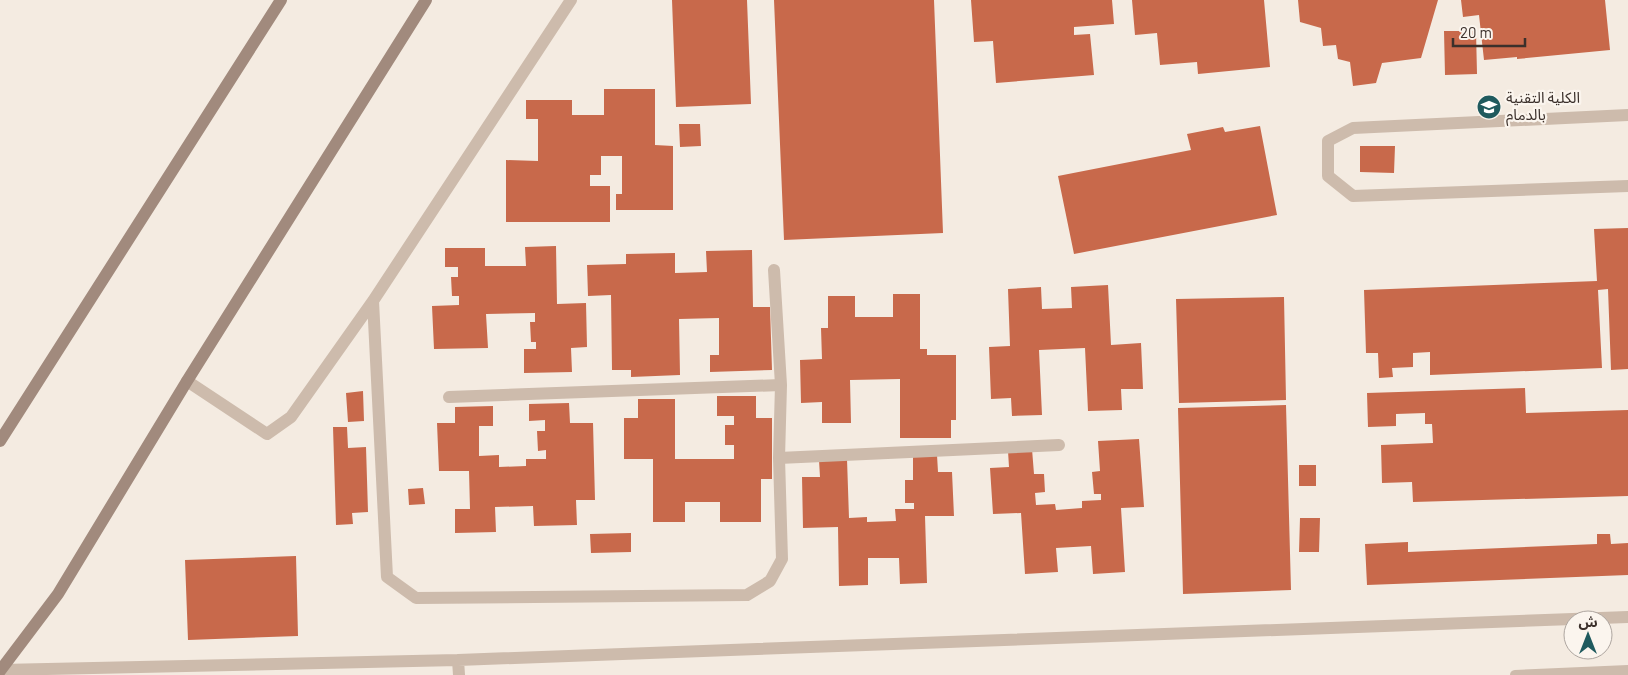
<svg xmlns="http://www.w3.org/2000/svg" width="1628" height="675" viewBox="0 0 1628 675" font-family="Barlow,'Noto Sans Arabic',sans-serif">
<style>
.building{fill:#c8694b}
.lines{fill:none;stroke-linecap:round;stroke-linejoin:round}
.lane{stroke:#cdbbac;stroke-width:10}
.street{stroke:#cdbbac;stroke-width:12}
.secondary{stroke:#a18a7d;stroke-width:12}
.labels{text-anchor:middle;stroke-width:4.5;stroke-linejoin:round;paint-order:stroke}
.poi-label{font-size:15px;fill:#3b302b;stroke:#fbf5ee;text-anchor:start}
</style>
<rect width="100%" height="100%" fill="#f4ebe1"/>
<!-- building -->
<path class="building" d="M672,0H747L751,104L676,107Z
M774,0H934L943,233L784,240Z
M971,0H1112L1114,24L1074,27V35L1090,34L1094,75L996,83L993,41L974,42Z
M1132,0H1264L1270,67L1198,74L1197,62L1160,65L1157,33L1135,35Z
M1298,0H1438L1421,58L1382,63L1376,83L1353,86L1350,62L1338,59L1336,45L1323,46L1321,28L1300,22Z
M1461,0H1605L1610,50L1517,59V57L1484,60L1479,15L1463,17Z
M1444,31H1476L1477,74L1445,75Z
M604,89H655V145L673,146V210H616V194H622V156H601V175H590V186H610V222H506V160L538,161V119H526V100H572V115H604Z
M679,124H700L701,146L680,147Z
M1260,126L1277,215L1074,254L1058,176L1191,150L1187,134L1223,127L1225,132Z
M1360,146H1395L1394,173L1360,172Z
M1628,228V369L1611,370L1608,289L1598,290L1602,368L1430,375V352L1413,353V367L1392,368L1393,377L1379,378L1378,353H1366L1364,290L1597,281L1594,229Z
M556,246L557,304L586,303L587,347L571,348L572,372L524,373V349H536V342H531L530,322H535V313L486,314L488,348L434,349L432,306L459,305V296H452L451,277H458V267H445V248H485V266H526L525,247Z
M752,250L753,307H770L772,370L710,372V355H719V318L679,319L680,375L631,377V370H612L611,295L588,296L587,265L626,264V254L675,253V273L707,272L706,251Z
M1108,285L1111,345L1141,343L1143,389H1121L1122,410L1088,411L1085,348L1039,350L1042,415L1012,416L1011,398L991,399L989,347L1010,346L1008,289L1041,287L1042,309L1072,308L1071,287Z
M893,294H920V349H927V355H956V420H951V438H900V379L850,380L851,423H822V402L801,403L800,360L822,359L821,328H828V296H855V317H893Z
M1284,297L1286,400L1179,403L1176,299Z
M1525,388L1526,413L1628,410V496L1413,502L1412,482L1382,483L1381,445L1433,443L1432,424H1425V413L1396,414V426L1368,427L1367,393Z
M363,391L364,421L348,422L346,393Z
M717,396H756V418H772V479H761V522H720V502H685V522H653V459H624V418H638V399H675V459H734V445H725V425H734V416H717Z
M569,403L570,423H593L595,500H576L577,525L534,526L533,506L495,507L496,532L455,533V509H470L469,471H439L437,423H455V407L493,406V426H479V456L499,455V467L526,466V459H546V450L538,451L537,431H545V420L529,421V404Z
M1286,405L1291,590L1183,594L1178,408Z
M333,427H347L348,448L366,447L368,512L352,513L353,524L336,525Z
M1139,439L1144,507L1121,508L1125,572L1093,574L1091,546L1056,548L1058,572L1025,574L1021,513L993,514L990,468L1009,467L1008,451L1032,449L1034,474H1044L1045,492L1035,493L1036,505L1055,504L1056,510L1082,508V501L1101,500V494H1094L1092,472L1100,471L1098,441Z
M937,455L938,472H952L954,516H925L927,583L900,584L899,558H868V585L839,586L838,527L803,528L802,477H820L819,460L847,459L849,518L867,517V522L896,521L895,509H914V503H905V480H913V456Z
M1299,465H1316V486H1299Z
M423,488L425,504L409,505L408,489Z
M1300,518H1320L1319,552H1299Z
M631,533V552L591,553L590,534Z
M1597,534H1610L1611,544L1628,543V575L1367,585L1365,544L1408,542V552L1597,544Z
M296,556L298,636L188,640L185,560Z"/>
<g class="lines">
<!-- lane -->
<path class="lane" d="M1515,675L1628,670"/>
<!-- street -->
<path class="street" d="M1628,115L1353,128L1328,141V176L1353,196L1628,186
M373,301L387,577L416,598L747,595L770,581L782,559L779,458L781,385L774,270
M187,381L267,434L291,417L373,301L571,0
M449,397L781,385
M779,458L1059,445
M458,660L459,675
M1,670L458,660L1628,617"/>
<!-- secondary -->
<path class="secondary" d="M0,441L281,0
M0,671L58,594L187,381L426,0"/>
</g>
<!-- icons -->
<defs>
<symbol id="school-disc" viewBox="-11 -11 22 22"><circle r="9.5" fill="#1f5a5e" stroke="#fbf5ee"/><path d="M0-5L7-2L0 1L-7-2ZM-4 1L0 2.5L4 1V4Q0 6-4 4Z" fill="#fff"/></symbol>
</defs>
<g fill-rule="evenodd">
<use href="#school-disc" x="1475" y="93" width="28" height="28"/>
</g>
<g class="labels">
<!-- poi labels -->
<g class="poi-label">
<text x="1506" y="103">الكلية التقنية<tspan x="1506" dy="17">بالدمام</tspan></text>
</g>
</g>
<!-- north arrow -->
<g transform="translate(1588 635)"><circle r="24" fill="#fbf5ee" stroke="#aea6a0"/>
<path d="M0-4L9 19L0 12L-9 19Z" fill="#1f5a5e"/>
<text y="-8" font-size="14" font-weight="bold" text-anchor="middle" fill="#3b302b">ش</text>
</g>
<!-- scale -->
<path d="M1453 38v8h72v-8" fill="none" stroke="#3b302b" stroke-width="2.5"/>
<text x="1460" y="38" font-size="15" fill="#3b302b" stroke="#fbf5ee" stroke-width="4" paint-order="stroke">20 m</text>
</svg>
